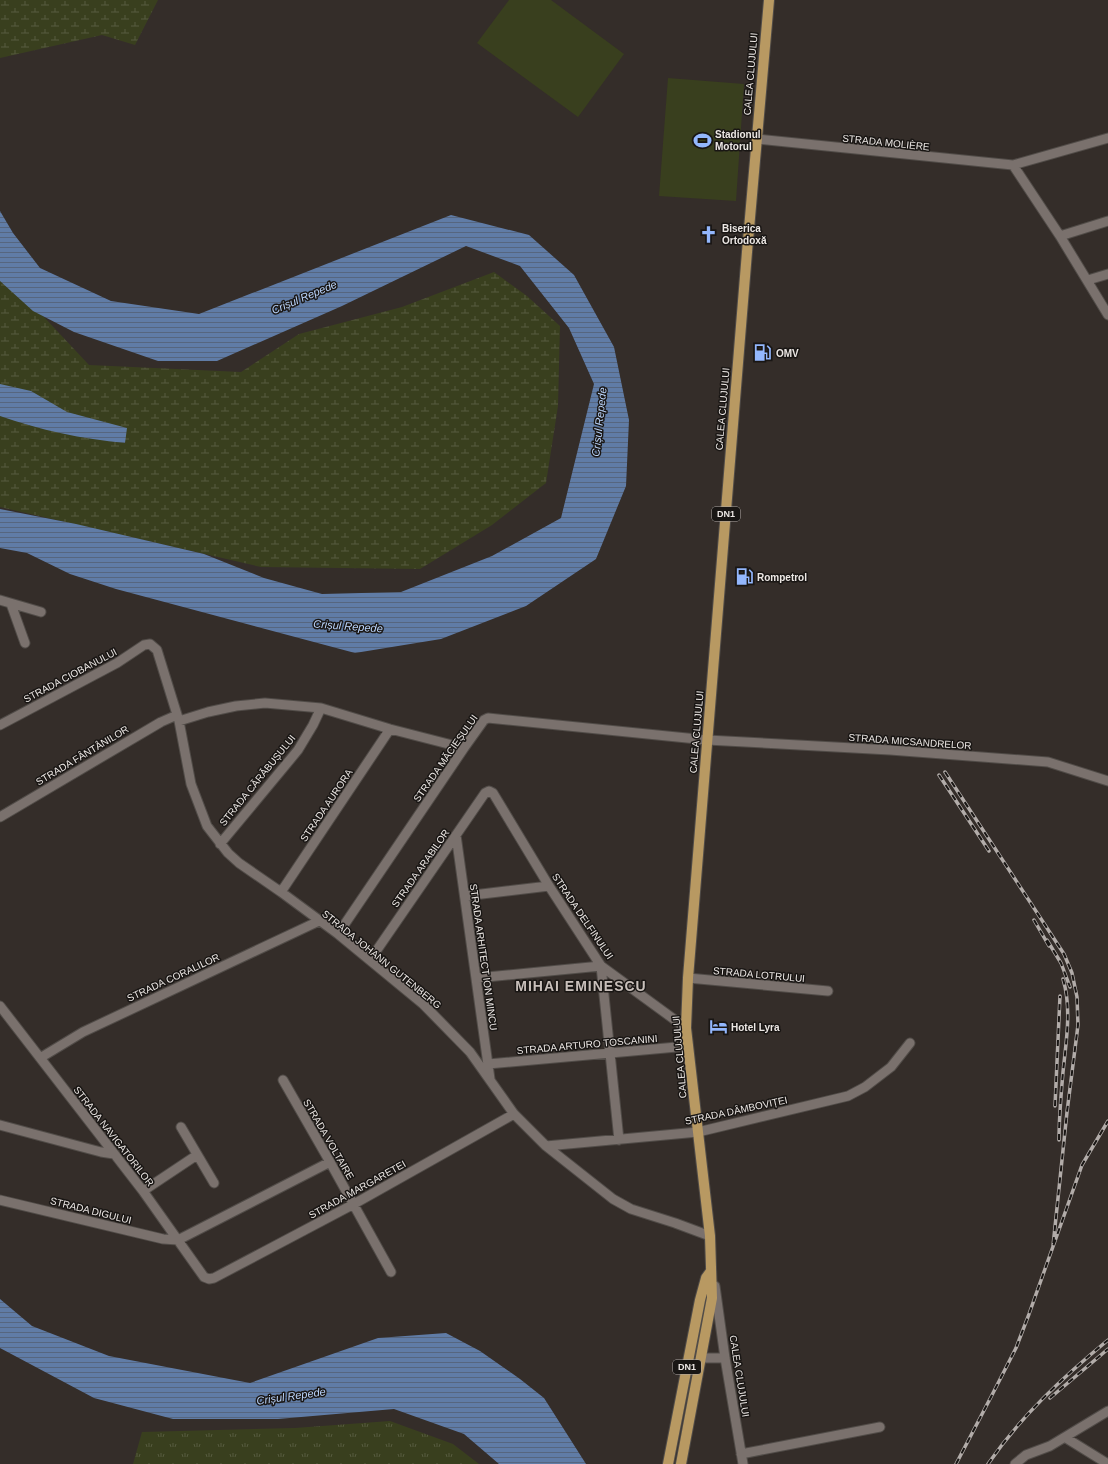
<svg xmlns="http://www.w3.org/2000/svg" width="1108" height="1464" viewBox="0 0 1108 1464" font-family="Helvetica,sans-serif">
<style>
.wetland{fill:url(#wetland-marsh)}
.park{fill:url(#park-tufts)}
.pitch{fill:#393f1e}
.water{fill:url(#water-rules)}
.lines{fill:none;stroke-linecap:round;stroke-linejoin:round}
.minor-casing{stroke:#514c48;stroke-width:11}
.primary-casing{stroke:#514c48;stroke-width:12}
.minor{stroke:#7a716d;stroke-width:9}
.primary{stroke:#b89962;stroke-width:10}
.rail-casing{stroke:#b2aca9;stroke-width:3.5}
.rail{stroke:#191614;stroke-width:2;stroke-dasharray:6;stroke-linecap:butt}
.labels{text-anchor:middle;stroke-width:3;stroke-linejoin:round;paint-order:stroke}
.shield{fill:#191614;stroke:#ada8a6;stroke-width:1}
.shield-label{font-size:9px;font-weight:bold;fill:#ece7e4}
.street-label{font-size:10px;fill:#ece7e4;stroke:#191614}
.poi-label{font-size:10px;font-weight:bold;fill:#ece7e4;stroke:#191614;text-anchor:start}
.water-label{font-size:11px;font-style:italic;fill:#bbd5fc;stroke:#191614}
.district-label{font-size:14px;font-weight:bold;letter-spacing:1px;fill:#c9c0bb;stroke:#191614}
</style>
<defs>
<pattern id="wetland-marsh" width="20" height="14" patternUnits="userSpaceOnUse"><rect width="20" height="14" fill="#393f1e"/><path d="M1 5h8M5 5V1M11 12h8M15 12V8" fill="none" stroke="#565b3f"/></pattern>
<pattern id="park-tufts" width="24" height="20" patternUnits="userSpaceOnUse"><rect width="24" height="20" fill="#393f1e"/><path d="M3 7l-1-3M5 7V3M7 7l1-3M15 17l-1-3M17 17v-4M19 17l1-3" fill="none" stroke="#565b3f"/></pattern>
<pattern id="water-rules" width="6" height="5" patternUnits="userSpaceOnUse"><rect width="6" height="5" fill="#607ca6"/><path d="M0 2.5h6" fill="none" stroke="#56667f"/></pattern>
</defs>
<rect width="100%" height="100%" fill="#342d29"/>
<!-- wetland -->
<path class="wetland" d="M0,0H158L135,45L102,35L0,58Z
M0,270L89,365L241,372L299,334L402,307L494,272L527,296L560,326L558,406L546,483L492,525L420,569L261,567L0,507Z"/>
<!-- park -->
<path class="park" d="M390,1421L453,1444L479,1464H133L142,1432L295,1428Z"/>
<!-- pitch -->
<path class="pitch" d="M509,0H551L624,54L578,117L477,43Z
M668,78L744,84L736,201L659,196Z"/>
<!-- water -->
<path class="water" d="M0,211L13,233L40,268L111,301L199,314L451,215L529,235L574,275L614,347L629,420L626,486L596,559L526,606L441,639L355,653L116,589L70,574L27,553L0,548V509L76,524L204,554L264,578L322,594L401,592L492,556L561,518L594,384L569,328L520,266L466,246L342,306L217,361H158L74,332L33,311L0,281Z
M0,384L31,391L67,412L127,428L125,443C82,439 40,430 0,416Z
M0,1299L32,1326L109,1356L250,1383L378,1338L446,1333L480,1351L520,1379L544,1398L586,1464H499L464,1434L394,1409L278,1419H173L94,1398L0,1348Z"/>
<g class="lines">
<defs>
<path id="minor" d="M757,139L1013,165L1108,138
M1013,165L1060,236L1108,315
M1060,236L1108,221
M1088,280L1108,274
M0,600L41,612
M11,604L25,643
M179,721L208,712L236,706L265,703L321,708L390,729L464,748
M0,725L117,663L144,645L150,644L157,650L179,721L191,784L207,826L228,853L239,863L281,892L338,934L423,1004L470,1052L514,1114L546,1146L613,1199L631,1209L675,1223L710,1236
M0,817L161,722L177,715
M456,835L490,1079
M220,844L298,750L313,725L321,708
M281,892L390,729
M465,896L549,886
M338,934L464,748L484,720L488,718L707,740L890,750L1048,762L1108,781
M370,960L485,793L489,791L493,793L549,886L601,966L686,1028
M601,966L619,1140
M476,978L601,966
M688,978L828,991
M0,1006L143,1191L204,1277L209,1279L214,1278L354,1204L514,1114
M40,1058L83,1032L319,921
M488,1064L688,1046
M283,1080L330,1162L391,1272
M0,1125L101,1152L114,1154
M181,1127L214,1183
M546,1146L698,1132L848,1096L865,1087L891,1067L910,1043
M143,1191L197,1155
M0,1200L163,1239L178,1240L330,1162
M715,1286L725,1358L743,1464
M701,1358H725
M1066,1438L1108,1464
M741,1454L880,1427
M1015,1464L1026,1455L1050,1446L1108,1411"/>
<path id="primary" d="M668,1464L700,1300L706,1278L711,1271
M681,1464L712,1298L710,1236L686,1028L688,978L747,252L769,0"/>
</defs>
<!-- minor casing -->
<use href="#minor" class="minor-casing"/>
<!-- primary casing -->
<use href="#primary" class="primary-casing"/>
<!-- minor -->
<use href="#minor" class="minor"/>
<!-- primary -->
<use href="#primary" class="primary"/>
<defs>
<path id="rail" d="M945,772L1064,954L1072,973L1077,997L1078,1025L1067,1112L1053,1246
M939,775L989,851
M1034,920L1049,946
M1047,940L1061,963L1070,987
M1055,1106L1060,996
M1059,1140C1059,1117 1061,1095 1063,1072C1066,1042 1072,1009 1063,979
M1050,1398L1108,1349
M956,1464L992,1395L1016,1348L1029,1314L1082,1165L1108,1121
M988,1464C1021,1416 1063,1377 1108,1340"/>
</defs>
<!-- rail casing -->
<use href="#rail" class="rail-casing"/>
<!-- rail -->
<use href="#rail" class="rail"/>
</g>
<!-- icons -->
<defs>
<symbol id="stadium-bare" viewBox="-9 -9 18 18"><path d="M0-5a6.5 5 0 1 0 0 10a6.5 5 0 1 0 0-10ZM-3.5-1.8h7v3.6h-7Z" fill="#93b7fd" stroke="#191614" stroke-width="2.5" paint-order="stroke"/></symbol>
<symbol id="church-bare" viewBox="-9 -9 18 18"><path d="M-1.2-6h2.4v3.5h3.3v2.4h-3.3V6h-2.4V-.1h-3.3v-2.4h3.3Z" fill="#93b7fd" stroke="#191614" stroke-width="2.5" paint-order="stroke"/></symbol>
<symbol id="fuel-bare" viewBox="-9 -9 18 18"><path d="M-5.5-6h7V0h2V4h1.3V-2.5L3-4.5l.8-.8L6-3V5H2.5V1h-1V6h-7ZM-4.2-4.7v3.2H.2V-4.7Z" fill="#93b7fd" stroke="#191614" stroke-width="2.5" paint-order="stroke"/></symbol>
<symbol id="hotel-bare" viewBox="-9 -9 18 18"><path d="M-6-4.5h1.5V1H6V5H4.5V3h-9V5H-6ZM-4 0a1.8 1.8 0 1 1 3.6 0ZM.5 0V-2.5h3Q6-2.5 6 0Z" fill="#93b7fd" stroke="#191614" stroke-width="2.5" paint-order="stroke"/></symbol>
</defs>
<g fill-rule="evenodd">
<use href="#stadium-bare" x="690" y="128" width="25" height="25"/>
<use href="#church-bare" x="696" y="222" width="25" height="25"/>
<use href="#fuel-bare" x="750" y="340" width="25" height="25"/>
<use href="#fuel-bare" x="732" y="564" width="25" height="25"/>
<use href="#hotel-bare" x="706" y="1014" width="25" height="25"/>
</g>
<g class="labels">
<!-- shield labels -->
<g class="shield">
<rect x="712" y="507" width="28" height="14" rx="3"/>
<rect x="673" y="1360" width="28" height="14" rx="3"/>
</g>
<g class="shield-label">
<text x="726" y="517">DN1</text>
<text x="687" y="1370">DN1</text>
</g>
<!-- street labels -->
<g class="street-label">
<text transform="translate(750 74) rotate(-85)" y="4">CALEA CLUJULUI</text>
<text transform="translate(886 142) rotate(6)" y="4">STRADA MOLIÈRE</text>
<text transform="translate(722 409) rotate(-85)" y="4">CALEA CLUJULUI</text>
<text transform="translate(70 675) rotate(-28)" y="4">STRADA CIOBANULUI</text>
<text transform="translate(696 732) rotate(-85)" y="4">CALEA CLUJULUI</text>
<text transform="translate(910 741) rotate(4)" y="4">STRADA MICSANDRELOR</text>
<text transform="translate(82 755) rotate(-31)" y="4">STRADA FÂNTÂNILOR</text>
<text transform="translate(445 758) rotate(-55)" y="4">STRADA MĂCIEȘULUI</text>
<text transform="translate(257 780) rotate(-51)" y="4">STRADA CĂRĂBUȘULUI</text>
<text transform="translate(326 805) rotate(-56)" y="4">STRADA AURORA</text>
<text transform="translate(420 868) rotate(-55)" y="4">STRADA ARABILOR</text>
<text transform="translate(583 916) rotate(56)" y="4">STRADA DELFINULUI</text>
<text transform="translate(484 957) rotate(82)" y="4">STRADA ARHITECT ION MINCU</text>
<text transform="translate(382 959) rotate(39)" y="4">STRADA JOHANN GUTENBERG</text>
<text transform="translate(759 974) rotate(5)" y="4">STRADA LOTRULUI</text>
<text transform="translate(173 977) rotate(-25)" y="4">STRADA CORALILOR</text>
<text transform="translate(587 1044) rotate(-5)" y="4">STRADA ARTURO TOSCANINI</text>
<text transform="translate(679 1057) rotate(-95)" y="4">CALEA CLUJULUI</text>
<text transform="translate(736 1110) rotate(-12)" y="4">STRADA DÂMBOVIȚEI</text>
<text transform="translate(114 1136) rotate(52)" y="4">STRADA NAVIGATORILOR</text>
<text transform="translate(329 1139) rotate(60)" y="4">STRADA VOLTAIRE</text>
<text transform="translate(357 1189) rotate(-29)" y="4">STRADA MARGARETEI</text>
<text transform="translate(91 1210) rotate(14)" y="4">STRADA DIGULUI</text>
<text transform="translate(740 1376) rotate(81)" y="4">CALEA CLUJULUI</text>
</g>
<!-- poi labels -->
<g class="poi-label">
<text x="715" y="138">Stadionul<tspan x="715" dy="12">Motorul</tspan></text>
<text x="722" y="232">Biserica<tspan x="722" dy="12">Ortodoxă</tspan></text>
<text x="776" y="357">OMV</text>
<text x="757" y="581">Rompetrol</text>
<text x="731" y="1031">Hotel Lyra</text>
</g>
<!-- water labels -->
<g class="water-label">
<text transform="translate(304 297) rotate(-23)" y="4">Crișul Repede</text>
<text transform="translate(599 422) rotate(-84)" y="4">Crișul Repede</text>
<text transform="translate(348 626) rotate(4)" y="4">Crișul Repede</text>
<text transform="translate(291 1396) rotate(-8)" y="4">Crișul Repede</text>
</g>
<!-- district labels -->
<g class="district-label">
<text x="581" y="991">MIHAI EMINESCU</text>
</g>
</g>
</svg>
